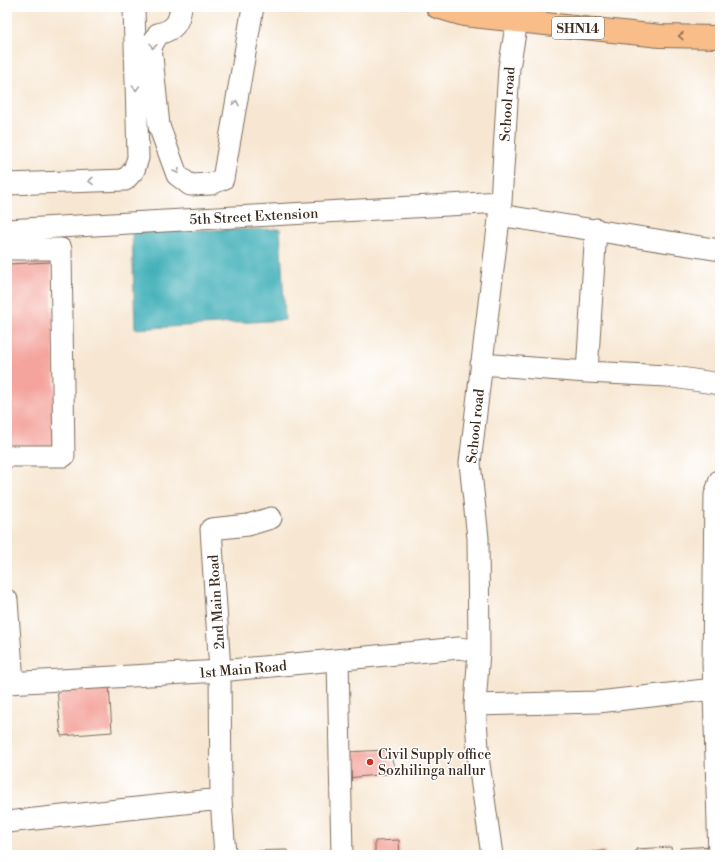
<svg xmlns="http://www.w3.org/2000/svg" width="727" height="862" viewBox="0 0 727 862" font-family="'Libre Bodoni',serif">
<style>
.water{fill:#3fafb8;stroke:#3d6c6b}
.building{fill:#f4a49d}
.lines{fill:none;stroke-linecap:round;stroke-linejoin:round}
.minor-casing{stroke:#7d6c5d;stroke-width:23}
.major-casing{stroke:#7d6c5d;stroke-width:24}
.minor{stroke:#fff;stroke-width:21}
.major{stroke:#f8bd89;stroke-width:22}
.oneway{stroke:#906c4e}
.oneway2{stroke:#a79f9a}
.poi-dot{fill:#c8321e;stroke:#fff;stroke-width:1.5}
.labels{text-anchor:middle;stroke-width:3;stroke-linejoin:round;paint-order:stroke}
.shield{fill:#fff;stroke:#766a62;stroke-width:1}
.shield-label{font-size:13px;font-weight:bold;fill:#3b2a1e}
.street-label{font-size:14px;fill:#3b2a1e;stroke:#fff}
.poi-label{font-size:14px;fill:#3b2a1e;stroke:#fff;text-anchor:start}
</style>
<rect width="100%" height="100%" fill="#fff"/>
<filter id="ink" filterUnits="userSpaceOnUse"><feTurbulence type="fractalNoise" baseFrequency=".025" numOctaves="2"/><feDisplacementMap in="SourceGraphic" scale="8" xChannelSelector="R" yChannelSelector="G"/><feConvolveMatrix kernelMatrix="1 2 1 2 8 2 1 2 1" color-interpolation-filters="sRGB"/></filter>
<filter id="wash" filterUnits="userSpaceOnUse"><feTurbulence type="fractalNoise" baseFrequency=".012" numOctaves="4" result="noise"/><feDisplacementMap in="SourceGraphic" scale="16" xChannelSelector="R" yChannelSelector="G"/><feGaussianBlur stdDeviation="0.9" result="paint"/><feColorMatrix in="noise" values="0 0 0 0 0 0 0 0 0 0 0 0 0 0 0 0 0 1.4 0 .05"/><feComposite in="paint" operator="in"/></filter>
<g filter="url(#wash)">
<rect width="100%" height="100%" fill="#f7e7d2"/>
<!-- water -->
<path class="water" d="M280,229L285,320L135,329L132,231Z"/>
<g id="blocks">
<!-- building -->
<path class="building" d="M51,262L57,452L7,454V264Z
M109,684L112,732L61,736L57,688Z
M388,750L397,773L347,778L346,752Z
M399,840L400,855H375V841Z
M713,846V855H681L680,848Z
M671,847L672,855H636V849Z
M287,850V855H237V851Z
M605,851V855H584V853Z"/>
</g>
</g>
<g filter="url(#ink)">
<use href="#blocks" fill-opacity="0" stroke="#7d6c5d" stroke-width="1"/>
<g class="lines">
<defs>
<path id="minor" d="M181,7C179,24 174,30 158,34L151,47L159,126L177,175L190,185L211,184L223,179L253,7
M7,184L125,180L134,170L138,158L134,7
M499,215L720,250
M7,230L501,202
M7,249H61L64,456H7
M481,364L587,372L667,376L720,384
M587,372L596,229
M7,600L13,682
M338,660L342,855
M7,683L220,671L459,648L479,651
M475,705L598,702L714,689
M7,822L221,799
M225,855L221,799L220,671L211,529L248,525L271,518
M492,855L479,764L475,705L479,651L478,538L470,463L501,202L509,68L517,21
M719,855L713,662L715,495L720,480"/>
<path id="major" d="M437,7L464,15L517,21L660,36L720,37"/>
</defs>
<!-- minor casing -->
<use href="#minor" class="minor-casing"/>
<!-- major casing -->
<use href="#major" class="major-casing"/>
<!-- minor -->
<use href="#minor" class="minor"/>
<!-- major -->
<use href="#major" class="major"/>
</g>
<!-- one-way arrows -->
<defs><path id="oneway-chevron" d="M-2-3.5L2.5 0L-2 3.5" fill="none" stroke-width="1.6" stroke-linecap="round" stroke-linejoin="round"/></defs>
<use class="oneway" href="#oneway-chevron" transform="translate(681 36) rotate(-179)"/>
<g class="oneway2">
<use href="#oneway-chevron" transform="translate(153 46) rotate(103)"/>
<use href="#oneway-chevron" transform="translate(136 88) rotate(88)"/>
<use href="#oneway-chevron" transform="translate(236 103) rotate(-80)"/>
<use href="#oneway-chevron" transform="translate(177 171) rotate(60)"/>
<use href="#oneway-chevron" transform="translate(91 181) rotate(178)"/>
</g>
</g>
<!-- markers -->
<circle class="poi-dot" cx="370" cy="762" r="4"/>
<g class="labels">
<!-- shield labels -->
<rect class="shield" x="552" y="17" width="52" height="22" rx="3"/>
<g class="shield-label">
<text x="578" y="33">SHN14</text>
</g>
<!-- street labels -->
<g class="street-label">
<text transform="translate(507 104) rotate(-86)" y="5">School road</text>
<text transform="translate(254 216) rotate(-3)" y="5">5th Street Extension</text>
<text transform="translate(475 426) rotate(-84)" y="5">School road</text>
<text transform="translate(216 602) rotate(-94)" y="5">2nd Main Road</text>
<text transform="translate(243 669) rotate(-5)" y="5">1st Main Road</text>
</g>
<!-- poi labels -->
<g class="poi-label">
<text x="378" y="759">Civil Supply office<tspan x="378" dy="16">Sozhilinga nallur</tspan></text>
</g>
</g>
<!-- margin -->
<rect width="727" height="862" fill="none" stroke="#fff" stroke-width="24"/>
</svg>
